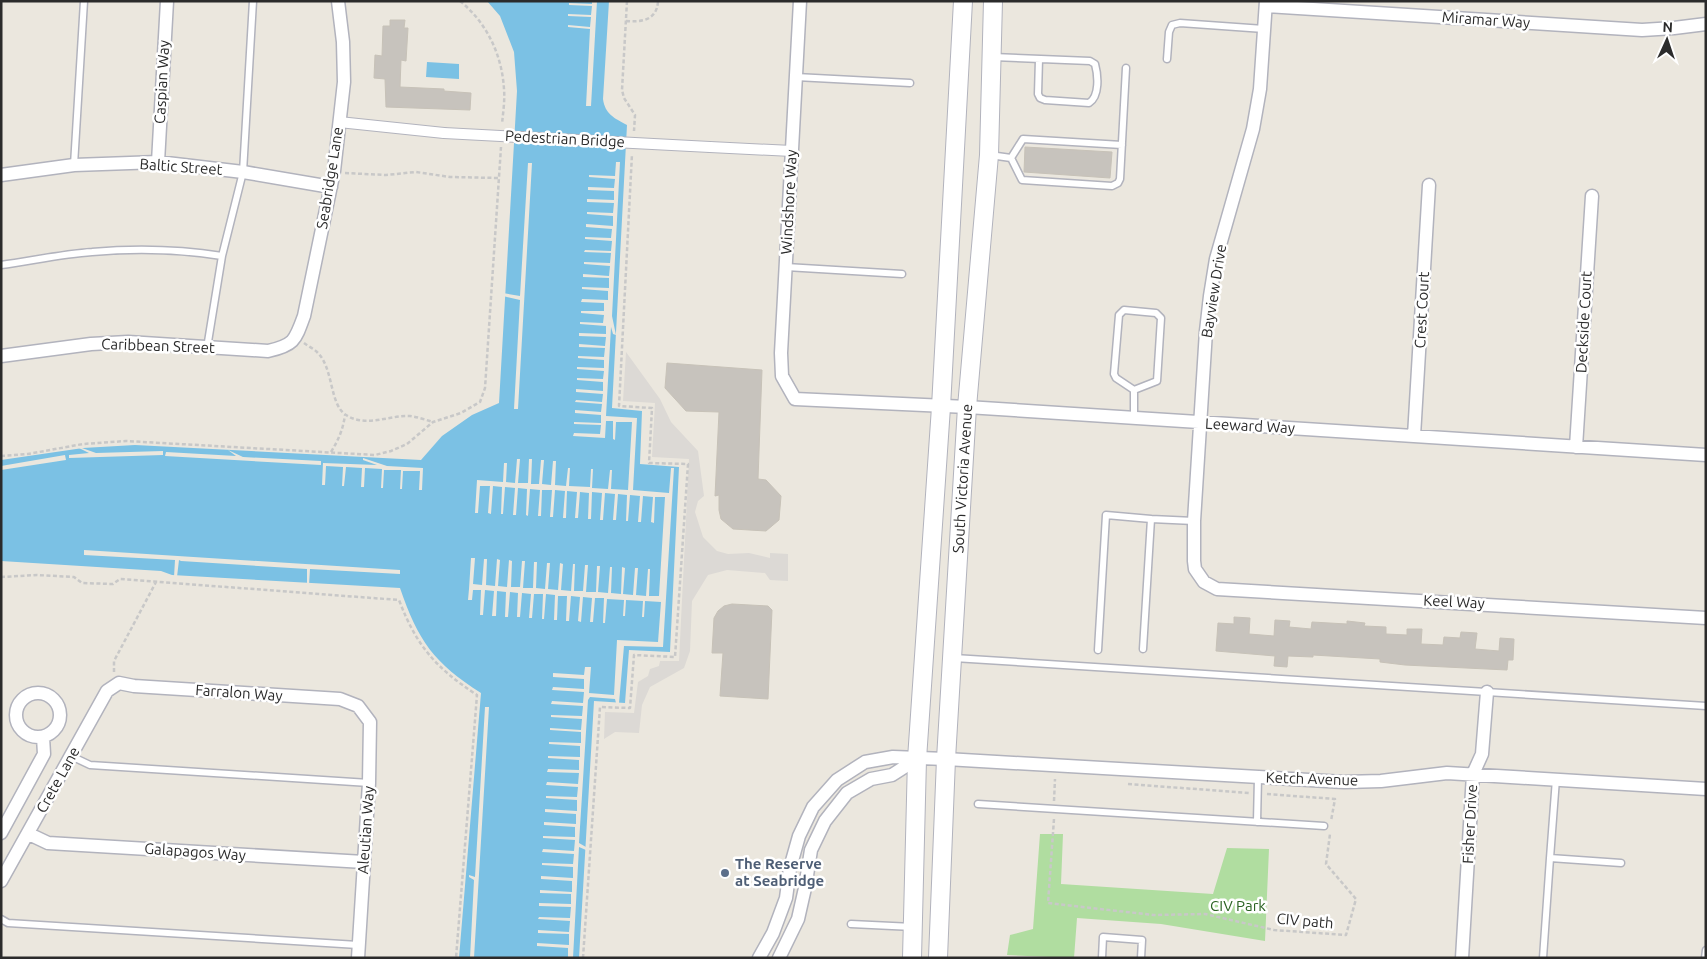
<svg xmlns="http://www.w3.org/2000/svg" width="1707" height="959" viewBox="0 0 1707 959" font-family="Ubuntu,sans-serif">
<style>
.green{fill:#b0dda0}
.plaza{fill:#dcd9d5}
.water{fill:#7bc1e4}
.pier{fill:#ebe7de}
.building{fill:#c7c3bd;stroke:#c7c2b8}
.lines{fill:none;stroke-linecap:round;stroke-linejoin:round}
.service-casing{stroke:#b2b3bd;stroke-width:9}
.pedestrian-casing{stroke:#b2b3bd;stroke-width:12}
.minor-casing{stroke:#b2b3bd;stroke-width:15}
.secondary-casing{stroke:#b2b3bd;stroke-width:20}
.path{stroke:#c8c8c8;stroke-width:2.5;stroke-dasharray:4 2.5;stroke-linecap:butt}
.service{stroke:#fff;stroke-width:6}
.pedestrian{stroke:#fff;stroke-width:10}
.minor{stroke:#fff;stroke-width:12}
.secondary{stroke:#fff;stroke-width:18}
.pedestrian-bridge-casing{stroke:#b2b3bd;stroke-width:12;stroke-linecap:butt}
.pedestrian-bridge{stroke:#fff;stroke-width:10}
.service-dot{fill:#5c6f8a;stroke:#fff;stroke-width:2}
.labels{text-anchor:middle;stroke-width:5;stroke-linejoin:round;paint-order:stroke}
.street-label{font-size:15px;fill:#2b2b2b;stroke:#fff}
.service-label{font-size:15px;font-weight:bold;fill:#4e5e75;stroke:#fff;text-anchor:start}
.park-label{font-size:15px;fill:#2a6221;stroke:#fff}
</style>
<rect width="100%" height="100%" fill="#ebe7de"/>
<!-- green -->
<path class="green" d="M1040,834H1063L1061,884L1213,894L1227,848L1269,849L1265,941L1161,924L1077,918L1074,958L1007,955L1010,935L1033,929Z"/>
<!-- plaza -->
<path class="plaza" d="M626,352L660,399L671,422L698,451L704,496L698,501L695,512L703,537L717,551L728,554L749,553L770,558V553L788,554V581L770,580L765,573L727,570L708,575L692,601L690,651L684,668L650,687L642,705L639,733L615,732L604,739L605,712L634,713L638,682L648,676L650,669L659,666L660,661H679L689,459L652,457L655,403L623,401Z"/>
<!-- water -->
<path class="water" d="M487,1H609L603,99C605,114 614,118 627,125L612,408L642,411L640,464L679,467L670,652L629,650L625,703L594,701L579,958H459L481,693C434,663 418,641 400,588L172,575L161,571L1,561V460L83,448L135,445L421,460L442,436L472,415L499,403L517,91L514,52L500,16Z
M427,62L459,64V79L426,77Z"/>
<!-- pier -->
<path class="pier" d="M592,1H597L591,106H586L590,29L568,27V25L590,27L591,17L568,16V14L591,15L592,6L569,5V3L592,4Z
M616,162H620L612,316L616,335L613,334L611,327L606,416L637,418L633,490L669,493L671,468H674L663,647L624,646L619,703H616L615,699L590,697L588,700L579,843L586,847V850L579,847L573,958H568V948L537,946V943L569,945V934L538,933V930L569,932L570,921L538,919L539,917L570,918L571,907L539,906V903L571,904V894L540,893V890L572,892V881L541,879V876L573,878V867L542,865V863L573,864L574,854L542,852L543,849L574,851L575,840L543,838V836L575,837V827L544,825V822L576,824V814L545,812V809L577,811V800L546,798V796L577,797L578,787L546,785L547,782L578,784L579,773L547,772L548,769L579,770V760L548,758V756L580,757V746L549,744V742L581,743V732L550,730V728L581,730L582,719L551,717V715L582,716L583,706L551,704L552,701L583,703L584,692L552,690L553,687L584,689V679L553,677V673L584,675L585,667H591L589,693L614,695L617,640L658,642L661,602L645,601L644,617H642L643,601L626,600L625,616H623L624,600L607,599L605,623H603L604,598H595L593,622H590L592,598L583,597L581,622L578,621L580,597L571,596L569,621H566L567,596H558L557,620H554L555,595L546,594L544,619H542L543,594H534L532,618H529L531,594L522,593L520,617H517L518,593L510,592L508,617H505L506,592L497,591L496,616H492L494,591L485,590L483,615H480L481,590H473L472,600H468L469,589L471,558H475L473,584L482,585L484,559H487L486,585L495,586L497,559L500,560L498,586L507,587L509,560L512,561L511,587H520L522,561H525L523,588H533L534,562H537L536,588L545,589L547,563H550L548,589L558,590L560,563L563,564L561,590L571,591L573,564H575L574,591H583L585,565H588L586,592H596L597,566H600L598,592L608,593L610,567H612L611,593L621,594L622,567L625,568L623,594L633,595L635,568H638L636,595L646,596L648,569H650L649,596H659L665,497H655L654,523L651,522L653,497L643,496L641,522H638L640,496L630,495L628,521H626L627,495L618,494L616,520H613L615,494L605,493L603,520H600L602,493L592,492L591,519H588L589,493L580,492L578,518H575L577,492L567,491L566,518H563L565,491L555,490L553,517H550L552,490H542L541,516H538L540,490L530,489L528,516L526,515L527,489L518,488L516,515H513L515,488L505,487L503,514H501L502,487L493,486L491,514L488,513L490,486H480L478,513H475L477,480L503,482L504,463H507L506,482L515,483L517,459H520L518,483H528L529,459H532L531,484H539L541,460H544L542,484L551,485L553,461H556L555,485L566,486L568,468H570L569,486L590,487L591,469H593L592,488L608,489L610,470H612L611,489L628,490L632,422H616L615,440L613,439V421H606L605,438L573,436L574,433L600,434L601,425L574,424V422L601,423V415L575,413V410L601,412L602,404L575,402L576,400L602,402L603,394L576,392V389L603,391V382L577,380V378L603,379L604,371L577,369V367L604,368V360L578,358V356L604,357L605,348L579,347V344L605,346L606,337L579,336V333L606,334V326L580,324V322L603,323L604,315L581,313V311H604V303L581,302L582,299L608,300V291L582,289V287L609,288V278L583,277V274L609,276L610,266L584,264V262L610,263L611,253L584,252L585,250L611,251L612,241L585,239V237L611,238L612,229L586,227V224L613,226V216L587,214V212L613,213L614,203L587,202V199L614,200V191L588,190V187L614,188L615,179L589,177V175L615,176Z
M528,163H532L518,409H514L520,300L503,296V293L520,296Z
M79,448H82L96,453L163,451V455L69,458V455L89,453Z
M228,450L243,457L321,461V465L165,456L166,452L236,456Z
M65,455L66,460L1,470V466Z
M363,458L387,466L423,468L422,490H419L420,471H403L402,489H400L401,470H384L383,488H381L382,469L365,468L364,487H361L362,468L346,467L344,486H342L343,467L326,466L325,485H322L323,463L377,465L363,460Z
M84,550L400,570V574L310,569L309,585H307V569L181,561L179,560L177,577H174L175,560L84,555Z
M485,707H489L474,958H470L474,880L469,877V875L475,877Z"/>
<!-- building -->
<path class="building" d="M390,20H405L404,28H408L406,61L401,60L400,87L444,89V91L471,93L470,110L386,107L385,79L374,78L375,55L382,56L383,26H390Z
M1025,147L1112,152L1110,178L1024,172Z
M667,363L762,370L758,479L766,480L781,496L779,520L766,531L733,529L721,519L719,510V495L715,496L719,412L686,411L665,388Z
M732,604L768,606L772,610L768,699L720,696L723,653H712L714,618L718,611L724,606Z
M1234,617L1250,618L1249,634L1274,636L1275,620L1290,621L1289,627L1311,629L1312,622L1347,624V621L1365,623L1364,626L1386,627V634L1407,635V629H1422L1421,644L1443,645L1444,637L1460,638L1461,632L1477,633L1475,649L1499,651L1500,638L1514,639L1513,660H1508L1507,670L1405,665L1380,662V659L1313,655V657L1288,656L1287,667L1274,666L1275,656L1216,651L1218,623L1234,624Z"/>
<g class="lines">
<defs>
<path id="service" d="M993,57L1090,61L1095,64C1098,75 1100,96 1089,103L1045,100L1040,98L1038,94L1039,59
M1167,59L1169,32L1172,25L1180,23L1264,29
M796,77L910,83
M990,155L1011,158L1022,180L1112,186L1118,183L1120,179L1126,68
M1011,158L1023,139L1122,145
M74,165L84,1
M1,265C31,261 62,254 92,252C136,248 178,249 222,256
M786,267L902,274
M207,348L222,256L243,172L253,1
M1134,418V390L1157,381L1161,318L1156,313L1124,310L1119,315L1114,374L1116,378L1134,390
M1151,519L1194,521
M1098,650L1106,515L1151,519L1143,649
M954,658L1706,706
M71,756L90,765L369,783
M1556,779L1550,858L1621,863
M978,804L1324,826
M1257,822L1258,777
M1,919L8,923L358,945
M851,924L913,927
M1102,958L1103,937L1142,940L1141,958
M1543,958L1550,858
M1705,958L1706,950"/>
<path id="pedestrian" d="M339,122L444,133
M710,147L792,151"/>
<path id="minor" d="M800,1L781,353L782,376L795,399L967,407L1706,455
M1266,1L1260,89L1253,129L1216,259L1210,296L1206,331L1194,521V561L1195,569L1204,582L1217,589L1706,618
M1266,6L1642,30L1674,28L1706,24
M158,162L167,1
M1,175L74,165L158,162L243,172L331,187
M1,356L91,344L128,342L268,351C294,345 295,341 304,316L334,171L344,82L343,42L338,1
M1414,436L1429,185
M1576,447L1592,196
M16 715a22 22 0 1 1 44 0a22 22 0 1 1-44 0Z
M1,833L44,754L43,737
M29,834L48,843L364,862
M1,881L107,691L119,683L134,686L340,699L358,706L370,722L369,783L358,958
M759,958L773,933L786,898L790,868L799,836L813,807L837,780L865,762L893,757L946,759L1344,782L1381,781L1447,773L1706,789
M779,958L798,919L805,888L811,850L825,821L847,793L871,779L892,775L917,759
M1462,958L1473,774L1482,754L1487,692"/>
<g id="secondary">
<path d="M912,958L917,759L941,407L963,1"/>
<path id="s1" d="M938,958L946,759L967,407L989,155L993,1"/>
</g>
</defs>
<!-- service casing -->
<use href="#service" class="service-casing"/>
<!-- pedestrian casing -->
<use href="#pedestrian" class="pedestrian-casing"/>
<!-- minor casing -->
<use href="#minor" class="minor-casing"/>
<!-- secondary casing -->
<use href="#secondary" class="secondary-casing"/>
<!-- path -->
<path class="path" d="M460,1C487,23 502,55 504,89C505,101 503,113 502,124
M627,1L622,90L624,98L635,115L634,131
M626,21C641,22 657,21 658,1
M345,173L386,175L416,172L450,177L499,178
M304,343C308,346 314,349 317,352C334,368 329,404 346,415C366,428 389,415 410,416C418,417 426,420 433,422
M331,452C339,439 343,429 345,415
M1,456L28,454L83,444L126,441L375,455L391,451L407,444L433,422L461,413L480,402L485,388L501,147
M1,577L37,575L74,577L82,583L113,584L120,579L399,600C417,647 436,668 477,695L456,958
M114,672V661L156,582
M1128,784L1249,793
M1267,794L1335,799L1331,821
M1054,801L1055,779
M1054,819L1048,903L1153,915L1205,914L1274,930L1346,935L1356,899L1326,864L1330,834
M583,958L600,707L630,708L634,655L675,657L688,464L649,463L652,408L619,406L632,154"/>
<!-- service -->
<use href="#service" class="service"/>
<!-- pedestrian -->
<use href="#pedestrian" class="pedestrian"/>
<!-- minor -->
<use href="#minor" class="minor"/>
<!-- secondary -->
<use href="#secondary" class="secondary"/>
<defs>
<path id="pedestrian-bridge" d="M444,133L710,147"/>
</defs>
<!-- pedestrian-bridge casing -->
<use href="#pedestrian-bridge" class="pedestrian-bridge-casing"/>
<!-- pedestrian-bridge -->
<use href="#pedestrian-bridge" class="pedestrian-bridge"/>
</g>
<!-- markers -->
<circle class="service-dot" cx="725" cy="873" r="5"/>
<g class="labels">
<!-- street labels -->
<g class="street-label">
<text transform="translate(1486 20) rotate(4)" y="5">Miramar Way</text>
<text transform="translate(162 82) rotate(-87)" y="5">Caspian Way</text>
<text transform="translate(565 139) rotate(3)" y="5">Pedestrian Bridge</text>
<text transform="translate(181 167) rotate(4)" y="5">Baltic Street</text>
<text transform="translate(330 178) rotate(-81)" y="5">Seabridge Lane</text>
<text transform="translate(789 202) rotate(-87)" y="5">Windshore Way</text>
<text transform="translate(1214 291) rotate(-81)" y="5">Bayview Drive</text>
<text transform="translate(1422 310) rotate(-87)" y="5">Crest Court</text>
<text transform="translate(1584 322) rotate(-87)" y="5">Deckside Court</text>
<text transform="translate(158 346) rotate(2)" y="5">Caribbean Street</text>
<text transform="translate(1250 426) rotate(3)" y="5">Leeward Way</text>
<text dy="5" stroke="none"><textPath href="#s1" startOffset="480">South Victoria Avenue</textPath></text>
<text transform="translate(1454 602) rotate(3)" y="5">Keel Way</text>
<text transform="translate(239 693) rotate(4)" y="5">Farralon Way</text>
<text transform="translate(1312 779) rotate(2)" y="5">Ketch Avenue</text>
<text transform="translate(58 780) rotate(-61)" y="5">Crete Lane</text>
<text transform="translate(1470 824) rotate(-87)" y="5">Fisher Drive</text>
<text transform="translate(366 830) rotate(-86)" y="5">Aleutian Way</text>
<text transform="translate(195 852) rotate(4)" y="5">Galapagos Way</text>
<text transform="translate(1305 921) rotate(5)" y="5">CIV path</text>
</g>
<!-- service labels -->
<g class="service-label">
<text x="735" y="869">The Reserve<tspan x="735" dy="17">at Seabridge</tspan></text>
</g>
<!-- park labels -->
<g class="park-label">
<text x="1238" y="911">CIV Park</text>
</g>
</g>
<!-- border -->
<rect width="1707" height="959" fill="none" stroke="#2b2b2b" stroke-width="5"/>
<!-- north arrow -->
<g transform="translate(1667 40) rotate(3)" stroke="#ffffff" stroke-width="4" paint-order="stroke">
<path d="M0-4L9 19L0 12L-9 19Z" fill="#2b2b2b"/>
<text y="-8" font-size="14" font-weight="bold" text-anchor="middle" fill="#2b2b2b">N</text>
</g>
</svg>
